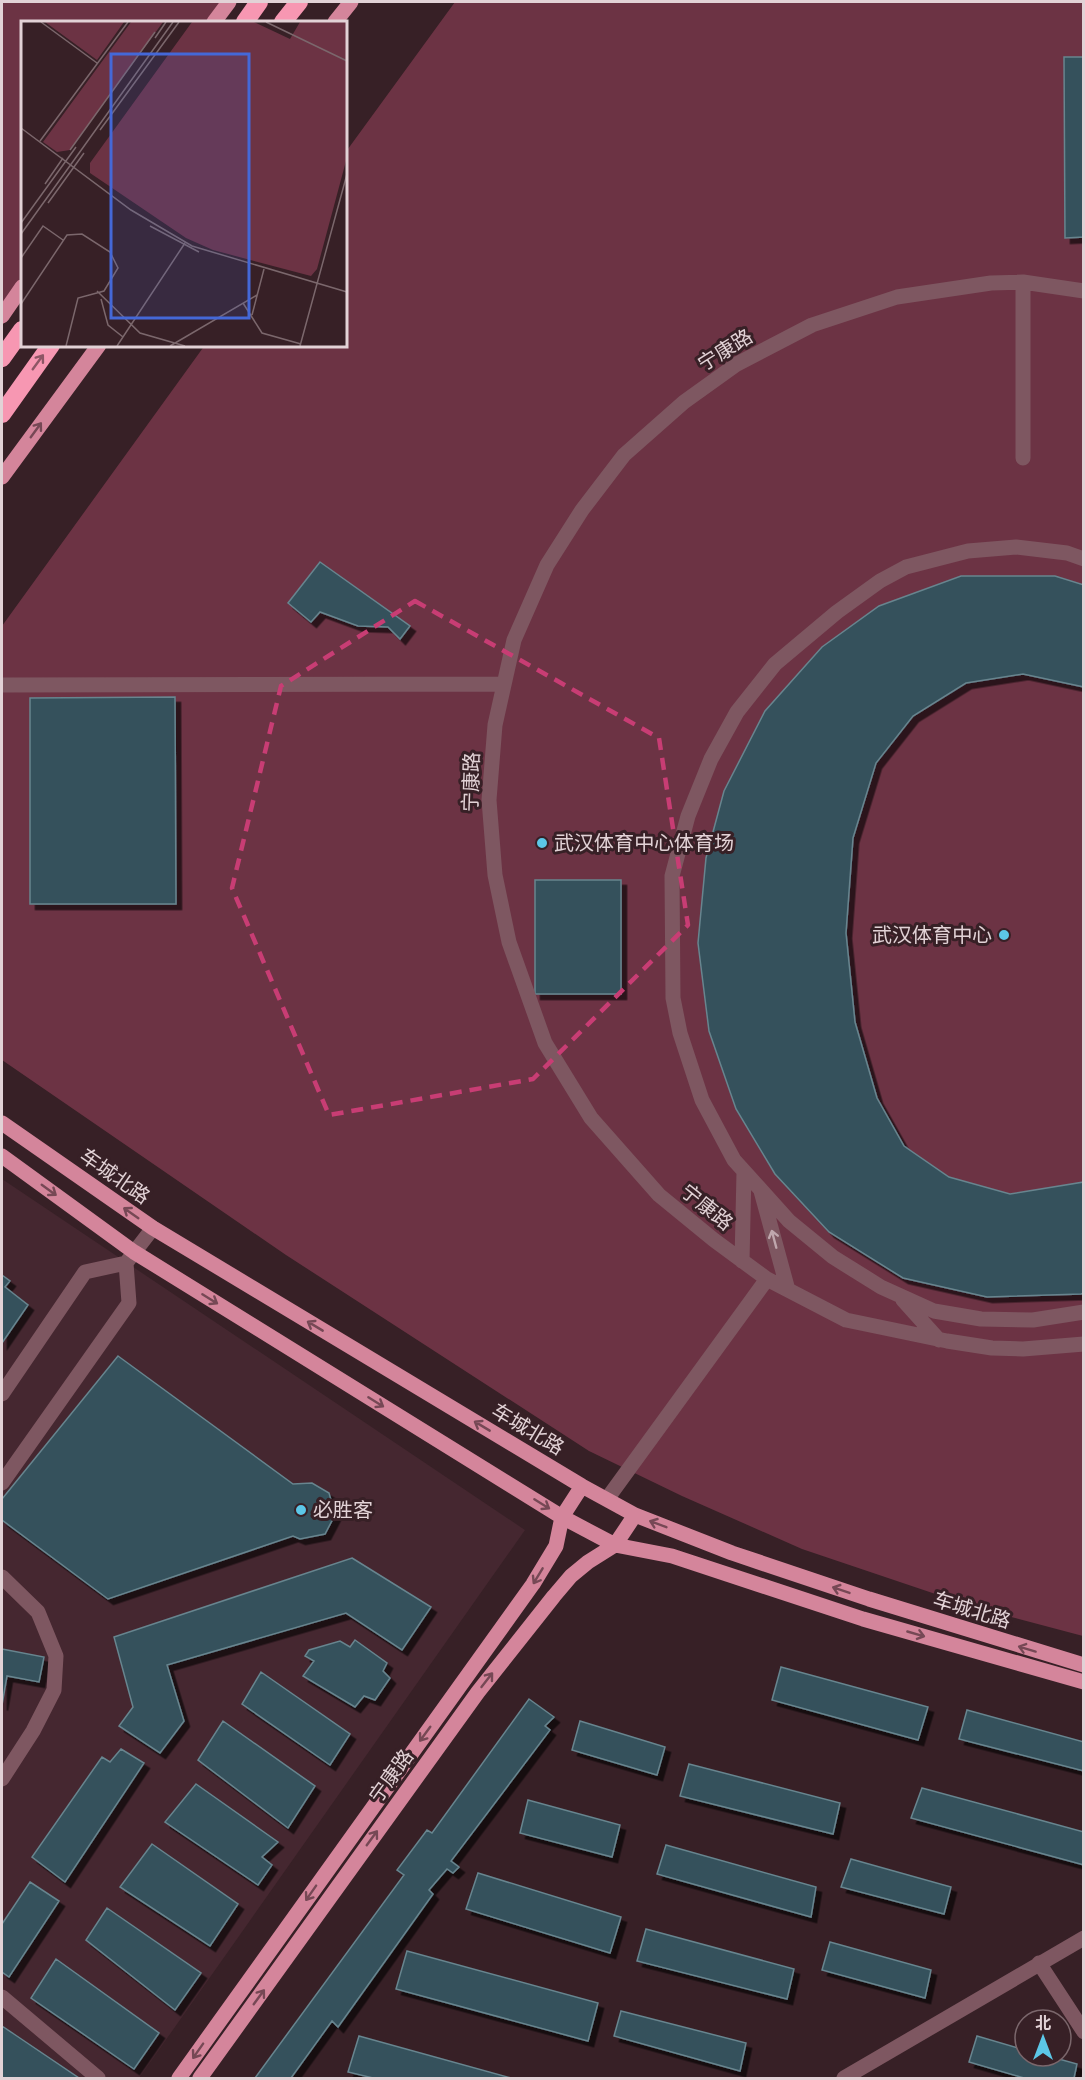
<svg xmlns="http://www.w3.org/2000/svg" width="1085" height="2080" viewBox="0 0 1085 2080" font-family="'Noto Serif','Noto Sans SC',serif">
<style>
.built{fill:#452730}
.green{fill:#6c3344}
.building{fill:#35515b;stroke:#67858f;stroke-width:1.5;filter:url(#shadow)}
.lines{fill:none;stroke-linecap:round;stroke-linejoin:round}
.minor{stroke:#7e5761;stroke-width:15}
.major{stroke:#d4859b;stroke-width:15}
.highway{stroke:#f797b2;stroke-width:18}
.oneway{stroke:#8d5665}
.oneway2{stroke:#764855}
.oneway3{stroke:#bfa7ad}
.marked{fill:none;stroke:#c83d74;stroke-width:4.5;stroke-dasharray:12 8;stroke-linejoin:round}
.poi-dot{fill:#5cc7e7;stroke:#372026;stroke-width:2}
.labels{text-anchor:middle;stroke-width:6;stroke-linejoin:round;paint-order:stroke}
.street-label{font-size:20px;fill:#e2d2d6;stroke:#372026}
.poi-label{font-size:20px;fill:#e2d2d6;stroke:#372026;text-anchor:start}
.inset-road{fill:none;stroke:#7b676c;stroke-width:1.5}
.view{fill:#4468d8;fill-opacity:0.15;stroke:#4468d8;stroke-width:3}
.inset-edge{fill:none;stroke:#e2d2d6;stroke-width:3}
</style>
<defs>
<filter id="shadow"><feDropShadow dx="5.5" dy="5.5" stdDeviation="0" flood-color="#0009"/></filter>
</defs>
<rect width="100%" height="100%" fill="#372026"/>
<!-- built -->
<path class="built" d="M2,1179L525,1530L139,2078H2Z"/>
<!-- green -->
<path class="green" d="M2,2H225L210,22H22V281L2,310Z
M455,2H1083V1636L977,1608L802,1549L682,1496L589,1451L286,1255L2,1060V626L205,345H345V153Z"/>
<!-- building -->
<path class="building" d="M1064,57H1084V237L1065,238Z
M320,562L410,626L400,639L388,627L358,626L320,612L311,622L288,603Z
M961,576H1055L1084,585V687L1023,674L966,683L913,716L876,763L853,838L846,933L855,1022L877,1098L904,1146L949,1177L1010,1194L1084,1182V1293L1081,1294L987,1297L903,1278L829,1232L775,1174L736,1109L709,1031L698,943L706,858L724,791L765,711L822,647L879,606Z
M175,697L176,904H30V698Z
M535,880H621V994H535Z
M2,1275L10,1281L5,1287L28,1305L2,1343Z
M118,1356L293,1484L312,1483L329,1493L335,1515L325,1534L300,1539L293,1536L108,1599L2,1520V1499Z
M352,1558L431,1607L402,1650L346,1613L167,1665L184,1721L160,1753L119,1726L133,1707L114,1637Z
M355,1640L387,1663L383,1671L390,1678L375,1700L364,1696L355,1707L303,1676L314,1661L305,1656L309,1650L340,1641L350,1647Z
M2,1649L44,1657L39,1682L7,1676L2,1705Z
M781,1667L928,1707L918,1740L772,1700Z
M261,1672L350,1734L330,1765L242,1704Z
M529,1699L554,1717L545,1726L550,1730L451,1861L459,1867L453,1873L447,1869L429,1890L433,1894L338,2027L332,2021L291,2078H255L404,1875L397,1870L427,1830L432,1833Z
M967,1710L1084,1742V1771L959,1739Z
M223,1721L315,1786L288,1828L198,1760Z
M580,1721L665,1747L657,1775L572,1750Z
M121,1749L144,1763L65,1882L32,1857L102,1757L110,1762Z
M689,1764L840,1803L833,1834L680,1796Z
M196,1784L278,1842L262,1857L272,1865L258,1885L165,1822Z
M922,1788L1084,1832V1865L911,1818Z
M528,1800L620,1825L612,1857L520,1833Z
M152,1844L238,1904L210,1946L120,1887Z
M666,1845L816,1887L811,1917L657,1874Z
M851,1859L951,1887L944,1914L841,1887Z
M478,1873L621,1917L610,1953L466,1909Z
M30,1882L59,1901L9,1977L2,1972V1924Z
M107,1908L201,1973L175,2010L86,1940Z
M646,1929L794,1969L787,1999L637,1961Z
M830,1942L931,1970L925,1998L822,1970Z
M407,1951L598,2003L588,2041L396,1989Z
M56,1959L159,2033L134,2069L31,1998Z
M621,2011L746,2043L740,2071L614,2036Z
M2,2026L79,2078H2Z
M359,2036L511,2078H373L348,2072Z
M977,2036L1025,2050V2056H1048L1077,2064L1074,2078H1024L969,2062Z"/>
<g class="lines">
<!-- minor -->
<path class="minor" d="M1023,282V458
M1084,559L1067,553L1016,547L968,551L906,567L880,581L837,612L775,664L737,712L711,759L688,816L672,876L673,998L680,1033L702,1100L734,1160L789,1221L833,1257L881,1287L934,1311L981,1319L1033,1320L1084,1312
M2,685L504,684
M761,1191L788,1290
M742,1261L744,1172
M767,1279L846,1320L947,1341L992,1348L1023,1349L1084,1344
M903,1300L939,1340
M2,1394L85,1272L126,1263
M2,1483L129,1303L126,1263L153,1228
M607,1499L767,1279L714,1240L659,1195L591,1118L545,1043L509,942L495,875L489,800L495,725L514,640L547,565L582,510L624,455L684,402L737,364L812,325L897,297L991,283L1023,282L1084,291
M2,1577L38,1612L56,1656L54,1690L33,1731L2,1779
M1039,1963L1084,2032
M2,1997L98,2078
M844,2078L1084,1938"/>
<!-- major -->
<path class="major" d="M214,22L229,2
M335,22L351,2
M2,316L22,287
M2,477L99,345
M2,1123L153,1228L582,1486L635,1515L732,1553L869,1599L1084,1665
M2,1156L134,1252L562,1517L615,1545L672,1556L863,1619L1084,1682
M179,2078L533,1584L556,1546L562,1517L582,1486
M200,2078L478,1692L554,1596L571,1576L588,1562L615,1545L635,1515"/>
<!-- highway -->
<path class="highway" d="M245,22L259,2
M283,22L299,2
M2,358L22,330
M2,414L51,345"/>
</g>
<!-- one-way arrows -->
<defs><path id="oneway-shaft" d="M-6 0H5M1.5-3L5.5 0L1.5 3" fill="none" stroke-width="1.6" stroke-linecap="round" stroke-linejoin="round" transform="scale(1.5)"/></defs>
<use class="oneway" href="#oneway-shaft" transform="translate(38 362) rotate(-54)"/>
<g class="oneway2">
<use href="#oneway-shaft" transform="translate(36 430) rotate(-54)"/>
<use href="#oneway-shaft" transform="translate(49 1190) rotate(36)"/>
<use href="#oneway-shaft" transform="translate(131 1213) rotate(-145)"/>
<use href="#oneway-shaft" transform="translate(210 1299) rotate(32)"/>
<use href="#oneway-shaft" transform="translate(315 1326) rotate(-149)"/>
<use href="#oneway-shaft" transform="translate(376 1402) rotate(32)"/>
<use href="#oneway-shaft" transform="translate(482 1426) rotate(-149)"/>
<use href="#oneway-shaft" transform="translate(542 1504) rotate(32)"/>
<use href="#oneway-shaft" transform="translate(658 1524) rotate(-159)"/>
<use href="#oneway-shaft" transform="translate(538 1576) rotate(121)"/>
<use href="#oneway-shaft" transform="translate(841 1590) rotate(-161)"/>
<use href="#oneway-shaft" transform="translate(916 1634) rotate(16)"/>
<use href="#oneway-shaft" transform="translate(1027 1649) rotate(-163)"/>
<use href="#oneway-shaft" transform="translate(487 1680) rotate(-52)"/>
<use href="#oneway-shaft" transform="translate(425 1734) rotate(126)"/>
<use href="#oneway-shaft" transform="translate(372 1838) rotate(-54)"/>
<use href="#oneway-shaft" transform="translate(311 1893) rotate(125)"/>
<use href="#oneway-shaft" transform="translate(259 1997) rotate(-54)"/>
<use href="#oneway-shaft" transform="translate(198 2051) rotate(125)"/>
</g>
<use class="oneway3" href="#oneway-shaft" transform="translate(774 1239) rotate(-105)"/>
<!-- marked area -->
<path class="marked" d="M415,601L659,738L688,925L533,1079L329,1115L232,888L281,686Z"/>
<!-- markers -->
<g class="poi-dot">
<circle cx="542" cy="843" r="6"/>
<circle cx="1004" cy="935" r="6"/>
<circle cx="301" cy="1510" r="6"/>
</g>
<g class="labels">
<!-- street labels -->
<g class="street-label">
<text transform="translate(725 350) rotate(-32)" y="7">宁康路</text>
<text transform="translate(471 782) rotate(-88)" y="7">宁康路</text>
<text transform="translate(115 1176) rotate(35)" y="7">车城北路</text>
<text transform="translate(707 1207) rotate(39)" y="7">宁康路</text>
<text transform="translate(528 1429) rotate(31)" y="7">车城北路</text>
<text transform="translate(972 1610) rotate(17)" y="7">车城北路</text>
<text transform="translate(391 1776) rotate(-54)" y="7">宁康路</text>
</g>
<!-- poi labels -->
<g class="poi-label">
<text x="554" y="850">武汉体育中心体育场</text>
<text x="992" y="942" text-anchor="end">武汉体育中心</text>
<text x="313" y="1517">必胜客</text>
</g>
</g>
<!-- overview -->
<g transform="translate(21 21)">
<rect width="326" height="326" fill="#372026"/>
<path d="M24,1H103L76,39ZM110,1H142L49,129L36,131L22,121ZM171,1H233L269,18L279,1H325V140L296,248L290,255L192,229L165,217L69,152V142Z" fill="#6c3344"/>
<path class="inset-road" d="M20,1L76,42M245,1L326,40M134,17L145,1M0,107L110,189L171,225L326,271M79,109L158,1M19,120L107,1M49,129L134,11M24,163L42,137M27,182L63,132M0,202L55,126M129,205L178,231M0,213L152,1M0,237L22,205L42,219M76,270L119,312L164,325M80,278L87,304L102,316M222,282L241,312L280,323M0,283L46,214L61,213L89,231L97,247L83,270L57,277L45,325M231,294L243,248M96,325L164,222M149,325L236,274M279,325L326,153"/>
<path class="view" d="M90,33H228V297H90Z"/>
<rect width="326" height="326" class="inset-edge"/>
</g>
<!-- border -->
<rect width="1085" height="2080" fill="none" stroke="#e2d2d6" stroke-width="6"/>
<!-- north arrow -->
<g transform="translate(1043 2038)"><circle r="28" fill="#372026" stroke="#7b676c" stroke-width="1.5"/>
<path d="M0-4.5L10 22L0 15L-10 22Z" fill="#5cc7e7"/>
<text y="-9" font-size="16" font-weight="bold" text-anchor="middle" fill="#e2d2d6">北</text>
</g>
</svg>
